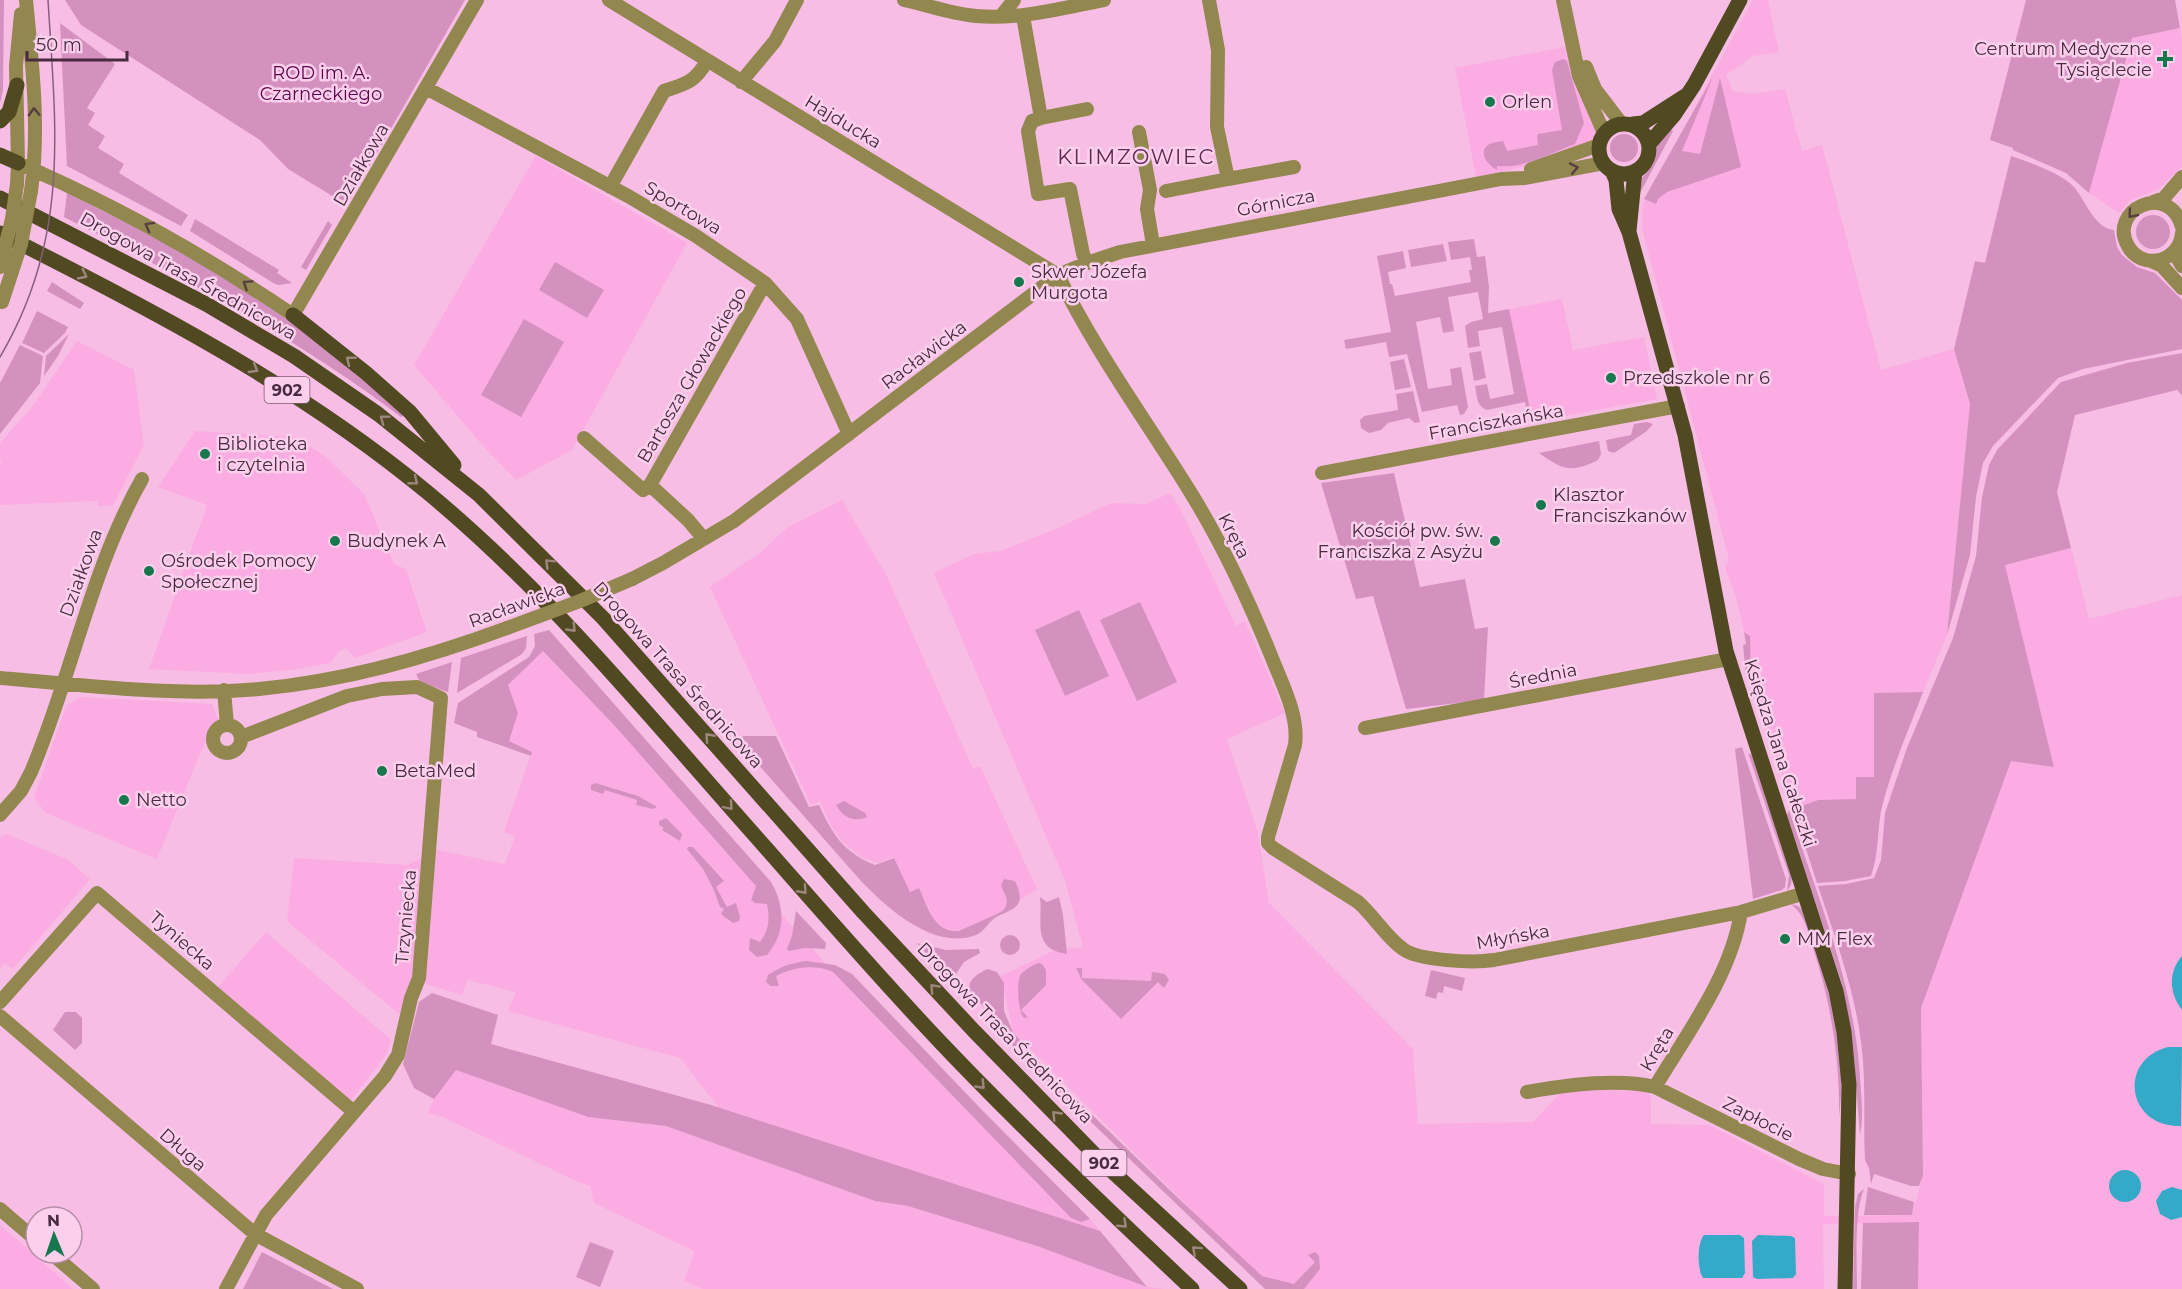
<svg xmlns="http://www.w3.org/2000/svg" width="2182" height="1289" viewBox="0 0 2182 1289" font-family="Montserrat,sans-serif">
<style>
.built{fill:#fbace2}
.green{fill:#d491bf}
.water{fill:#35aac8}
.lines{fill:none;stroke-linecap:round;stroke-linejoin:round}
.minor{stroke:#91874f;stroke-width:14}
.major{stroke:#504922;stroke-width:15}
.tram{stroke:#875f7a;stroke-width:1.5}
.minor-bridge{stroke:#91874f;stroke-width:14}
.oneway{stroke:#573d42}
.oneway2{stroke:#9d867d}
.poi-dot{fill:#17774e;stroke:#fcd0ed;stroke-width:2}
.labels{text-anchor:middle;stroke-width:5;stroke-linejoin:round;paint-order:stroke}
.shield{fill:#fcd0ed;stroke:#7e5c73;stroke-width:1.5}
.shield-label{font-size:16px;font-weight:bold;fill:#482b3f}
.poi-label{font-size:18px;fill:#482b3f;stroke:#fcd0ed;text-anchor:start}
.park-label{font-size:18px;fill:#5d034b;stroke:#fcd0ed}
.street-label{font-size:18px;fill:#482b3f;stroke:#fcd0ed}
.quarter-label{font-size:21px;letter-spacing:1.5px;fill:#632753;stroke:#fcd0ed}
</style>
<rect width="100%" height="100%" fill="#f8bde4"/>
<!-- built -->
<path class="built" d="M1753,0H1768L1779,52L1753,56L1726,75L1733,91L1754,94L1785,89L1802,151L1822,145L1881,370L1954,349L1970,404L1947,635L1923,692L1875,693L1874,777H1856V800H1818L1793,809L1754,691L1746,679V676L1751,675L1750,636L1744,632L1736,597L1725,567L1729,560L1642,228L1643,205L1652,186Z
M2180,28L2182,40V167L2159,189L2129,201L2119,213L2089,193L2132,38Z
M1569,46L1597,133L1594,140L1532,165L1476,177L1455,68Z
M536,156L687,243L572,450L516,480L483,446L414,365Z
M1562,299L1573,350L1644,337L1657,399L1531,422L1509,309Z
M77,341L134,370L144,445L113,505L98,506V501L0,505V464L2,462L0,460V443L32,407Z
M195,431L295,437L326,457L364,494L394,564L406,569L427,632L355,658L346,648L339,651L331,663L291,670L248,674L149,669L207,505L158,487Z
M1170,493L1181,510L1236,626L1245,621L1285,713L1227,739L1258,833L1269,903L1413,1049L1418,1124L1533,1122L1561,1092L1593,1089L1648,1092L1651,1098V1124L1709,1125L1822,1183L1824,1187V1216L1912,1215L1923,1176L1921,1008L2011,761L2054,766L2005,565L2071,548L2089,619L2182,595V1289H1918L1919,1222L1823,1224L1824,1289H1273L1261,1279L1013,1032L1001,976L1055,950L1083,947L1065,881L934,573L974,554L1001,551L1058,528L1111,503L1146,504Z
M842,500L887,576L973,769L980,766L1037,889L1001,912L959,931L945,929L934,919L919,888L910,892L893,857L878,863L861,857L842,841L831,826L820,801L811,805L710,587L761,552L788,527Z
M543,651L614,725L833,972L1071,1218L1081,1222L1090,1219L1100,1231L719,1108L680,1058L508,1011L516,992L468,980L462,995L413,980L399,1014L287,921L294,858L408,865L437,850L505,864L515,836L504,832L532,752L509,741L518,713L508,685Z
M81,697L212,704L219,722L201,751L157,859L46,813L34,798L66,706Z
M6,834L67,859L90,879L13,969L5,963L0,969V837Z
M266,932L391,1040L387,1054L350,1101L218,987Z
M456,1070L588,1117L666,1126L875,1201L908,1206L1037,1246L1146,1287L1165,1289H703L684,1281L694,1252L692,1250L594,1203L590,1186L578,1182L443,1117L428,1113L434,1099Z
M0,1225L27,1248L73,1289H0Z"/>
<!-- green -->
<path class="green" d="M0,0H4L3,90L0,103Z
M65,0H465L347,205L288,169L260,140L81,25Z
M2026,0H2175L2180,28L2132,38L2089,193L2066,173L2013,150V148L1990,140Z
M60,23L115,64L87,108L95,113L88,125L105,136L98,148L124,164L119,173L188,215L181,226L67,166Z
M1563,59L1567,61L1584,123L1575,144C1551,153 1523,169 1497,166V170C1489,166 1477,153 1488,145C1492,142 1499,142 1503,141L1507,151L1538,145L1537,136L1538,134L1562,130L1552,70L1555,62Z
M1713,77L1682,151L1700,154L1720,78L1741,167L1667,192L1658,199L1656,204L1644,199Z
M1669,129L1673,131L1640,193L1642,178L1654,162L1657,146Z
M1610 148a14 14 0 1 1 28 0a14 14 0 1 1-28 0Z
M2011,156C2029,162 2061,173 2074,187C2086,201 2094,228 2114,230L2117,247L2122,255L2137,267L2155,273L2182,300V349L2083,369L2058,378L1993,446L1983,463L1976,497L1970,555L1947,635L1970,404L1954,349L1975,261L1985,263Z
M67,193C130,224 191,256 251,295C306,330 356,373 404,416L401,417C296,337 181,277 64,217Z
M2136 232a17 17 0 1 1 34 0a17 17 0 1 1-34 0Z
M195,219L279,270L277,273L292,283L279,285L275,284L190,231Z
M328,221L332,225L306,270L301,267Z
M1474,239L1477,257L1485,256L1489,287L1488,313L1509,309L1531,414H1527L1525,402L1487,410C1476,406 1477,395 1475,386L1487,384L1490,399L1514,394L1502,327L1478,331L1480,346L1468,348L1465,326L1471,322L1483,319L1478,292L1448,297L1454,331L1443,333L1440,317L1416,322L1428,389L1452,385L1450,369L1461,367L1468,407L1464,414L1460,415L1457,405L1422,412L1407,354L1389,357L1386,342L1346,349L1344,340L1391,332L1377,256L1403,251L1406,268L1388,272L1390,284H1392L1395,296L1471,282L1469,270H1472L1470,257L1451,260L1448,242Z
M1443,244L1447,261L1411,267L1408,250Z
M555,262L604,290L587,318L539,290Z
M52,282L84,303L80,309L47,291Z
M37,311L68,327L65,333L44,353L22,343Z
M524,319L564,342L521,417L481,395Z
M69,334L58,356L44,376L46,356Z
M20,345L43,356L40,383L0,434V383Z
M1481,351L1486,378L1474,381L1469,353Z
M2182,353V395L2177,390L2075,415L2057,492L2071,548L2005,565L2054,767L2011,761L1921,1008L1923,1176L1919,1186H1911L1874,1174L1871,1184L1869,1168L1865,1160C1863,1123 1866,1087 1862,1050C1856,993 1836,940 1818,886L1846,884L1874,878L1881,860L1885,813L1907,748L1953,638L1976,556L1982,497L1989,465L1997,450L2061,382L2127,363Z
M1404,359L1411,387L1395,390L1390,362Z
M1413,391L1420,422L1415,423L1409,418L1388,423L1381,430L1369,433L1361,428L1360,420L1364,416L1398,410L1396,394Z
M1647,422L1653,424L1647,431L1614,453L1608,451L1606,440L1631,435L1634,424Z
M1599,441L1601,454L1598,460C1570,474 1562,469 1539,453Z
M1394,473L1420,587L1465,579L1475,629L1488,627L1484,700L1406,709L1373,596L1356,599L1321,483Z
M1140,602L1177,682L1137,701L1100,620Z
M1079,610L1109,676L1065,696L1035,630Z
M549,630L771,882C785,906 786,933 767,955L757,957L749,950L750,938L760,942C769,930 770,919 767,904L755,903L751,900L756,886L614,725L543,651L508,685L518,713L509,741L532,752L531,756L477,737V732L454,723L458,703L529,657L535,646L534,634Z
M1744,632L1750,636L1751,675L1746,676L1743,645L1746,644Z
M527,636L526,648L522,654L457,693L461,658Z
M452,662L448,692L420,682L416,674Z
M1923,692C1909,729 1890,772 1881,811C1877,834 1879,852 1871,876L1845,881L1817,883L1793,809L1818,800L1856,799V777H1874V693Z
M743,736H776L809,807L819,805C833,835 843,852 875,865L894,858L910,892L919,888C928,907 934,933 959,931L1001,912C1011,904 1006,896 1001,886L1004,879L1015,881C1025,903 1019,907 1000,915C989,919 985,932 976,935C934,951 887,908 861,881L741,745Z
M1742,747L1786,879L1785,887L1782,890L1753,899L1735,749Z
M1748,753L1752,755L1792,877L1791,885L1787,891L1789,875Z
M595,783L638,796L657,807L653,809L636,805L637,800L605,790L603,794L591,790V785Z
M844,801L865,813L867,817C853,823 843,817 836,805Z
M1789,810C1818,897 1854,984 1860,1076C1861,1095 1864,1116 1860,1135L1854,1057L1842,984L1787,815Z
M666,818L682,834L680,841L662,830L664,828L659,825V821Z
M688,847H693L724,881L716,887L727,907L736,903L740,917L739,921L733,923L721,914L724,909L720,907L713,888L703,869L687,849Z
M1040,897L1047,902L1059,897L1063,915L1067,954C1031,949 1043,922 1040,897Z
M1791,904L1798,906L1802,910C1825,977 1849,1046 1839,1117C1840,1059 1831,1003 1813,948C1808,932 1805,915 1791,904Z
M796,911L826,943L825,949L804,948L789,951L787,949L792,936Z
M1000 945a10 10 0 1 1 20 0a10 10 0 1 1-20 0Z
M917,943L946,950L979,949L980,953L964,962L951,981Z
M806,961L835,965L852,974L982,1110L1090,1219L1081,1222L1071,1218L833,972C814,964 794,967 776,976L779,986H771L766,982L768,975C780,967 791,963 806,961Z
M1038,963L1042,964L1046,970V985L1021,1010L1028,1017L1024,1018C1018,1012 1016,982 1021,974C1025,970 1033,965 1038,963Z
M1076,968H1082V978L1151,981L1152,972L1165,974L1169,980L1164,988L1158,982L1121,1019L1082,980Z
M987,969L997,972L1004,983V1011L1013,1032L1049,1073L1177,1197L1262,1276L1294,1284L1315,1262L1308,1255L1315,1252L1319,1256L1320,1269L1304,1289H1265L1015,1049L991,1015L970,992C966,980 978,974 987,969Z
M1431,970L1465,978L1462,991L1444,986L1443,993L1438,992L1436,999L1425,996Z
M432,993L498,1015L491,1044L711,1105L1100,1231L1147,1287L1037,1246L908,1206L875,1201L666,1126L588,1117L456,1070L434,1099L414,1088L403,1064L419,1002Z
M65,1012H76L82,1018V1043L75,1050L53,1030Z
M1868,1187L1914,1202L1912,1215H1864Z
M1864,1189C1854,1212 1857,1263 1857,1289H1853L1855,1207L1858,1194Z
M1919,1222L1918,1289H1861L1863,1223Z
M590,1242L614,1251L600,1287L576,1277Z
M262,1252L333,1289H243Z"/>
<!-- water -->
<path class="water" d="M2182,956V1010C2169,993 2168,972 2182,956Z
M2168,1047H2182L2181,1126C2127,1128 2117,1060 2168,1047Z
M2109 1186a16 16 0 1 1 32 0a16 16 0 1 1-32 0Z
M2172,1187L2182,1190V1217L2171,1220L2160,1214L2156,1201L2162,1191Z
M1704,1235H1740L1744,1238L1745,1273L1742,1278H1703C1697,1269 1697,1243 1704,1235Z
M1758,1235L1791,1236L1795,1238L1796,1274L1793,1278L1757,1279L1753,1277L1752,1241Z"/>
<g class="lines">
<!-- minor -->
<path class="minor" d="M26,0C32,63 40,128 31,191
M609,0L1058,275
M904,0C927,5 952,14 976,16C1019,20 1062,8 1104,0
M1209,0L1218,50L1217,127L1228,179L1294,167
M1563,0L1579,76L1604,133
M1001,16L1014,0
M1023,16L1041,118L1087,109
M1586,67L1595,89L1621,123
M741,82L775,41L797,0
M426,88L628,196L696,236L765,283L797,319L849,434
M1041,118L1032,121L1028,131L1038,194L1070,189L1083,254L1087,263
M1139,132L1150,190L1147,209L1153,245
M18,163C115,205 206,256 293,315L477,0
M1531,169L1599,145
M17,184L18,163L16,66L21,14
M610,187L664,91C686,84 695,82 707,61
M1166,191L1228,179
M2153,202L2164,198L2182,177
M2182,227C2169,180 2107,210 2128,246C2132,254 2138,258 2146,260C2164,264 2181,251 2182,233
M2178,247V259L2182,266
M2151,261L2162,266L2182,288
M1058,275C1095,351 1145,419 1189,490C1222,543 1249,601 1272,658C1283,686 1299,716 1295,745L1268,837V843L1273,848L1358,902C1374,916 1386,937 1403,949C1419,961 1474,963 1494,960L1741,912L1805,893
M584,438L643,490L650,485L765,283
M1322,473L1678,406
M650,485L688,520L704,539
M632,579L663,563L734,521L1058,275L1087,263L1120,252L1501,179L1524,178L1604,163
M0,678C86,685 173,697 259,689C345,681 426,658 507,628
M224,690L227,725
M213 739a14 14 0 1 1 28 0a14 14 0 1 1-28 0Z
M1365,728L1728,659
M0,815L21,791L31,772C72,676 90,571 142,479
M0,1002L97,893L354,1112
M0,1016L255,1234L357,1289
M1655,1087L1799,1159L1823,1169L1849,1174
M1527,1092C1565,1085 1618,1078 1655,1087C1688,1032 1731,975 1741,912
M0,1209L36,1240
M51,1253L93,1289
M226,1289L266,1215L385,1076L398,1055L411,998L419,978L441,698L417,687L382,689L347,696L241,737"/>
<!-- major -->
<path class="major" d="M0,121L9,112L17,85
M1599 149a25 25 0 1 1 50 0a25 25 0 1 1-50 0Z
M1633,124L1643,123L1685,96
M1649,144L1674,115L1694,85L1740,0
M0,155L18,163
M1612,171L1616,180L1619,209L1629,232L1685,435L1726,651L1836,991L1844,1032L1849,1085L1845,1289
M0,198L206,304L294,356L378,414L479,495L603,618L863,912L974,1031L1102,1162L1240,1289
M1629,231L1635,171
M0,233C151,310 295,383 427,492C554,597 657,726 766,848C825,915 883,982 944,1046C1024,1130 1108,1210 1192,1289
M293,315L366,373L410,412L454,465"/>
<!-- tram -->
<path class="tram" d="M0,357C70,238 56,131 48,0"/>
<!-- minor-bridge -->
<path class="minor-bridge" d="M0,267L12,219L17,184
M2,302L21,244L31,191
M507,628L580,601L632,579"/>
</g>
<!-- one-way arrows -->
<defs><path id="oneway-chevron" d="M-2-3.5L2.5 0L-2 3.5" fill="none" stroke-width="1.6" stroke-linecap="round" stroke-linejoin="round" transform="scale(1.5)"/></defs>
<g class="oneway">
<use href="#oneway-chevron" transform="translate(34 112) rotate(-92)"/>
<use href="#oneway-chevron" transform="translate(1574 168) rotate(-12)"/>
<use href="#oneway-chevron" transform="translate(2132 214) rotate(130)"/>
<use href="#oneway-chevron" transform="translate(149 226) rotate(-151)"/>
<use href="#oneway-chevron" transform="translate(247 284) rotate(-146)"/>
</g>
<g class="oneway2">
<use href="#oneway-chevron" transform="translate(83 275) rotate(27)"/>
<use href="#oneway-chevron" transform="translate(350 360) rotate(-141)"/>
<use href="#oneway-chevron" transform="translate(254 369) rotate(31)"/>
<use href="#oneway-chevron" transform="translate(384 419) rotate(-143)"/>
<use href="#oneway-chevron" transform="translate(414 481) rotate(39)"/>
<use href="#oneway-chevron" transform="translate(549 563) rotate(-135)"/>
<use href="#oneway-chevron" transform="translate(572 628) rotate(46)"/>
<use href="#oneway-chevron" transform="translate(709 737) rotate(-132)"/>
<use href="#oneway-chevron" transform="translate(729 806) rotate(49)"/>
<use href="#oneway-chevron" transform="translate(803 890) rotate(48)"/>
<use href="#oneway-chevron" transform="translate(934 988) rotate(-133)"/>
<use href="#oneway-chevron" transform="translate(981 1085) rotate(46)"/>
<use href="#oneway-chevron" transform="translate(1056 1115) rotate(-134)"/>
<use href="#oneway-chevron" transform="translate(1123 1224) rotate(43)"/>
<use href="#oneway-chevron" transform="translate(1196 1250) rotate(-138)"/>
</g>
<!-- markers -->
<g class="poi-dot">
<path d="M2162 50h6v6h6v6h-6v6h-6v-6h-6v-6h6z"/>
<circle cx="1490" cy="102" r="6"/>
<circle cx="1019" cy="282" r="6"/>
<circle cx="1611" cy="378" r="6"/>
<circle cx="205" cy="454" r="6"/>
<circle cx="1541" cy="505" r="6"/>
<circle cx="335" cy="541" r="6"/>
<circle cx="1495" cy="541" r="6"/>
<circle cx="149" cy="571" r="6"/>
<circle cx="382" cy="771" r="6"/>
<circle cx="124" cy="800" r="6"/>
<circle cx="1785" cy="939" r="6"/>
</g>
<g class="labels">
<!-- shield labels -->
<g class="shield">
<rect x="264.5" y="377" width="45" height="26" rx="4.5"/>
<rect x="1081.5" y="1150" width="45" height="26" rx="4.5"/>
</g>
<g class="shield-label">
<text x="287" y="396">902</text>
<text x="1104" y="1169">902</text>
</g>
<!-- poi labels -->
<g class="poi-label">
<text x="2152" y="55" text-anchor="end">Centrum Medyczne<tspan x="2152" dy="21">Tysiąclecie</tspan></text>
<text x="1502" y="108">Orlen</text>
<text x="1031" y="278">Skwer Józefa<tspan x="1031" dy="21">Murgota</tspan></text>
<text x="1623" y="384">Przedszkole nr 6</text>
<text x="217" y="450">Biblioteka<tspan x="217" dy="21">i czytelnia</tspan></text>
<text x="1553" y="501">Klasztor<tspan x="1553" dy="21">Franciszkanów</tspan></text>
<text x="1483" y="537" text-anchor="end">Kościół pw. św.<tspan x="1483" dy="21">Franciszka z Asyżu</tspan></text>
<text x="347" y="547">Budynek A</text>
<text x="161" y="567">Ośrodek Pomocy<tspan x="161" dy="21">Społecznej</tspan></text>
<text x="394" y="777">BetaMed</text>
<text x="136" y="806">Netto</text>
<text x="1797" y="945">MM Flex</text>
</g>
<!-- park labels -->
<g class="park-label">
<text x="321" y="79">ROD im. A.<tspan x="321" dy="21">Czarneckiego</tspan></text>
</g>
<!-- street labels -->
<g class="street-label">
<text transform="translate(843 122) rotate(31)" y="6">Hajducka</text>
<text transform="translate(361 165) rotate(-60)" y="6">Działkowa</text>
<text transform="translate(1276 203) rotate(-11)" y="6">Górnicza</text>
<text transform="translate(683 208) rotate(31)" y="6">Sportowa</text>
<text transform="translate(188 276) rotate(29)" y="6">Drogowa Trasa Średnicowa</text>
<text transform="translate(924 355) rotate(-37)" y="6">Racławicka</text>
<text transform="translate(692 375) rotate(-60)" y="6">Bartosza Głowackiego</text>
<text transform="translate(1496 422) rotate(-10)" y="6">Franciszkańska</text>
<text transform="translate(1234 536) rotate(63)" y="6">Kręta</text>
<text transform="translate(81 573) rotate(-70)" y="6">Działkowa</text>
<text transform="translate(517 605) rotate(-20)" y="6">Racławicka</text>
<text transform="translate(678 675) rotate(48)" y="6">Drogowa Trasa Średnicowa</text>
<text transform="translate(1543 676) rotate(-11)" y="6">Średnia</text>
<text transform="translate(1780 753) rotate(72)" y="6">Księdza Jana Gałeczki</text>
<text transform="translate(406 917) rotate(-85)" y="6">Trzyniecka</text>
<text transform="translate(1513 937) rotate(-10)" y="6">Młyńska</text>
<text transform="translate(182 941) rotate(41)" y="6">Tyniecka</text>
<text transform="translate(1005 1033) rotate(46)" y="6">Drogowa Trasa Średnicowa</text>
<text transform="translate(1657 1049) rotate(-59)" y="6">Kręta</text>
<text transform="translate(1758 1119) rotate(27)" y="6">Zapłocie</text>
<text transform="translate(183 1150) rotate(41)" y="6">Długa</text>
</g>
<!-- quarter labels -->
<g class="quarter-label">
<text x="1136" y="164">KLIMZOWIEC</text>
</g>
</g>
<!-- north arrow -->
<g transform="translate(54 1235) rotate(358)"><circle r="28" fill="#fcd0ed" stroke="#b48ea7" stroke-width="1.5"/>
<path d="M0-4.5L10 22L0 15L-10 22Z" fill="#17774e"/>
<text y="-9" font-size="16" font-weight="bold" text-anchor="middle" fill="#482b3f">N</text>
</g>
<!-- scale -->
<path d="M27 51v9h100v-9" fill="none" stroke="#482b3f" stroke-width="3"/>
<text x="36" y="51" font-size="18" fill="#482b3f" stroke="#fcd0ed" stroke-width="4.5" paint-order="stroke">50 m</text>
</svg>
